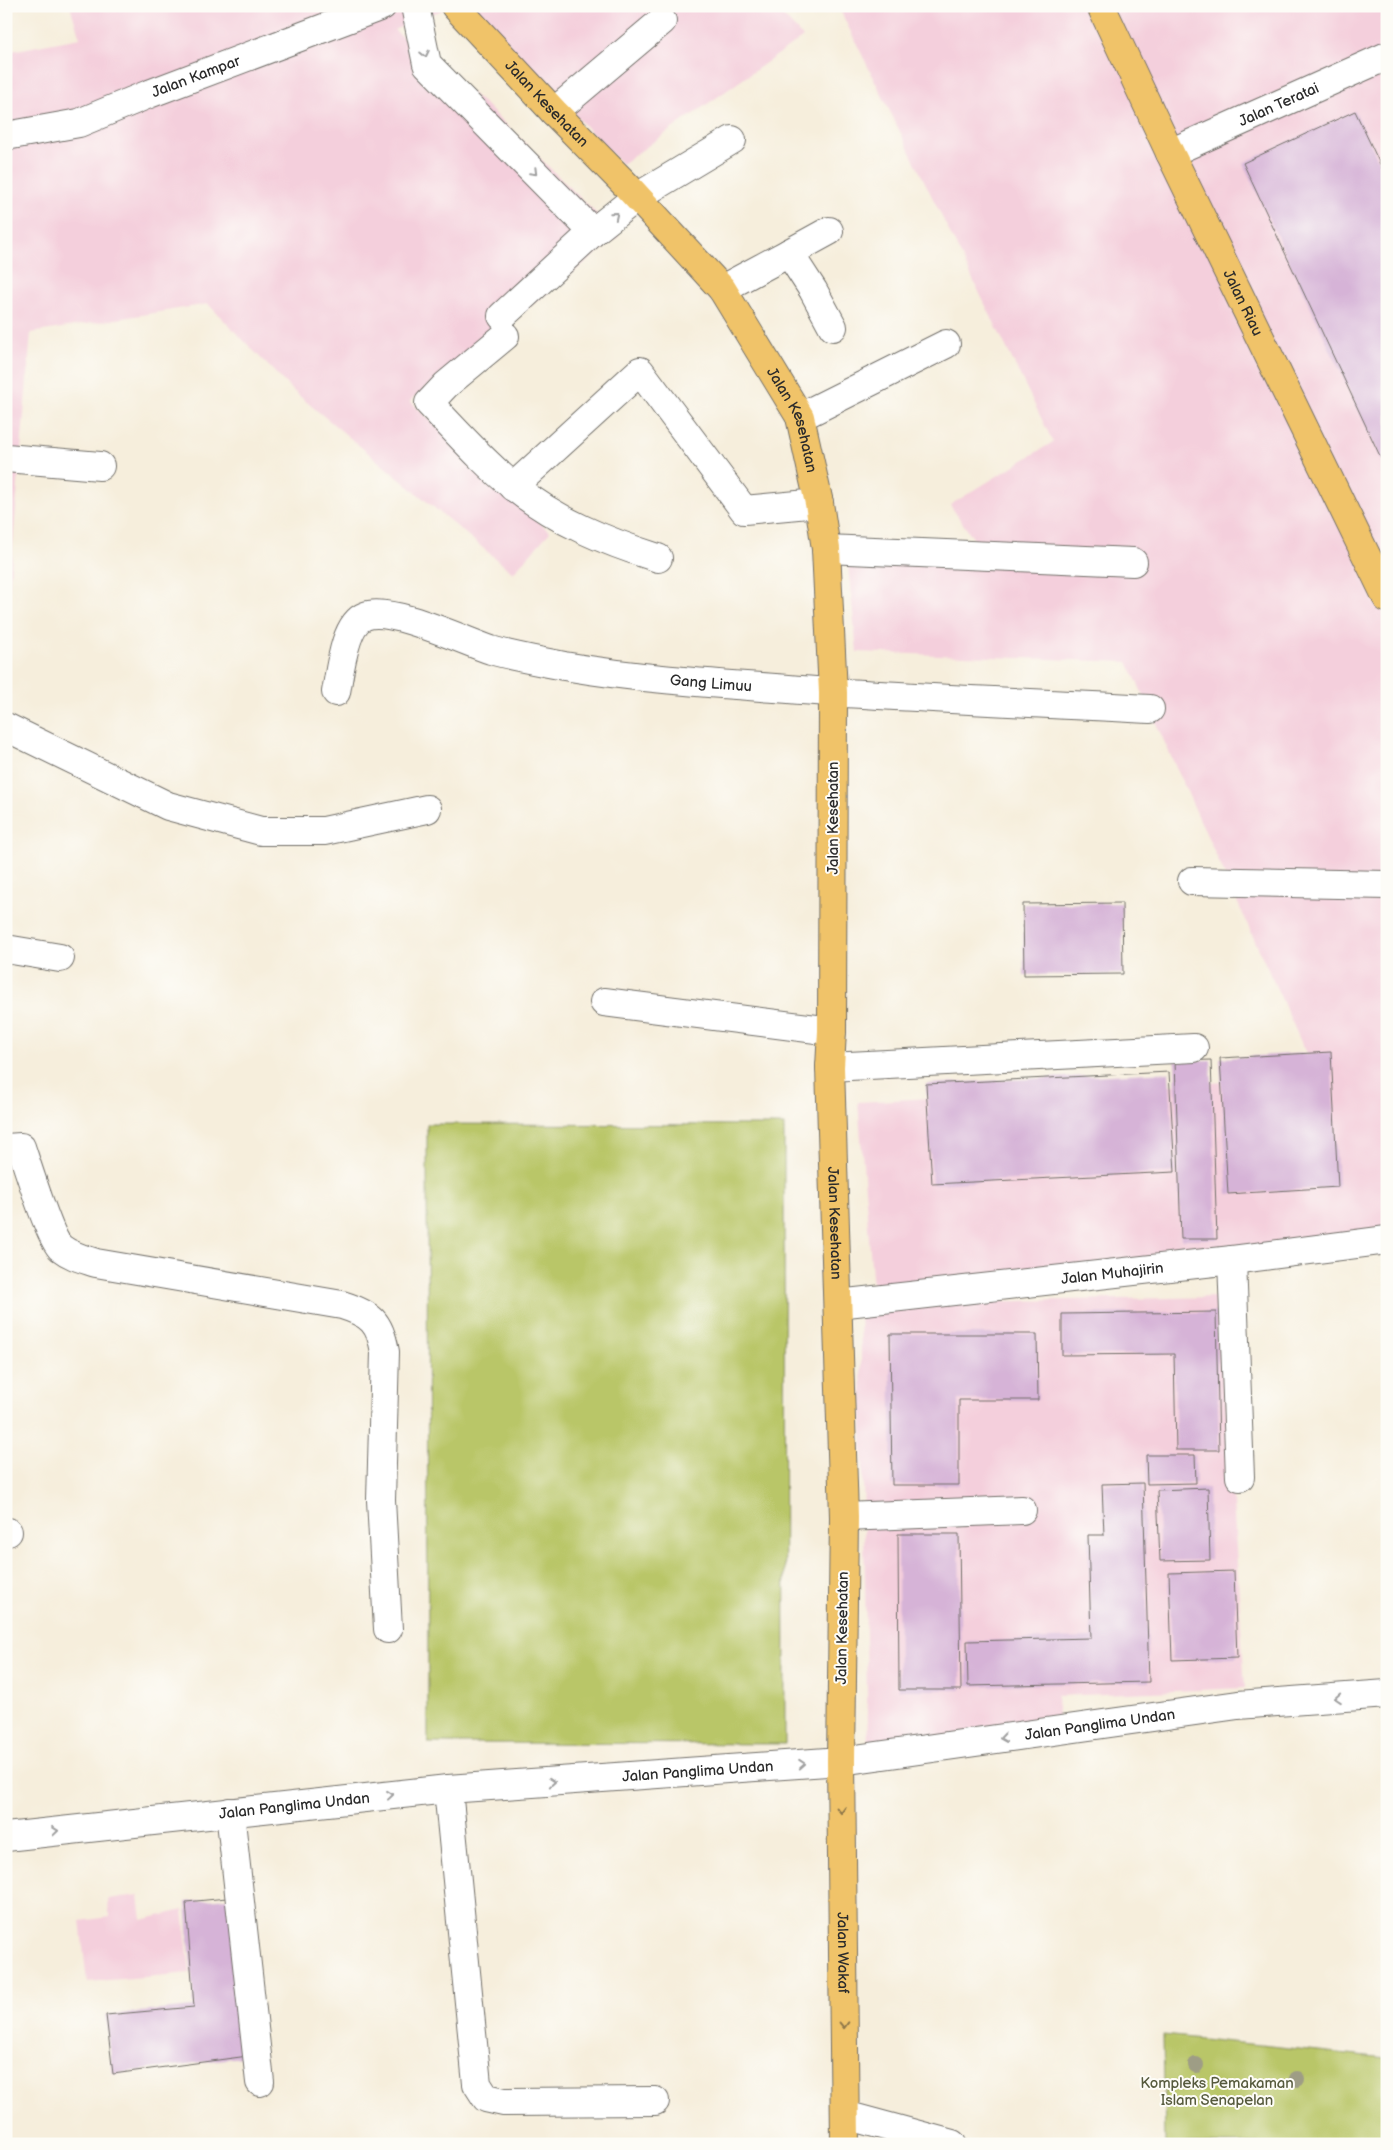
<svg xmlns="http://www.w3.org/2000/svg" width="1393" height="2150" viewBox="0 0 1393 2150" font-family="'Balsamiq Sans',sans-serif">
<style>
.built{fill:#f4cfdc}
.green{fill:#b9c668;stroke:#72784a}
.building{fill:#d6b3d7}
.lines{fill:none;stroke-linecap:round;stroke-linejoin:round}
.minor-casing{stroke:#726f69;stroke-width:30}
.major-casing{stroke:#726f69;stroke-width:30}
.minor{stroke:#fff;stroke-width:28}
.major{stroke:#f0c369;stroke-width:28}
.tree{fill:#9e9d85}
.oneway{stroke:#a0a0a0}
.oneway2{stroke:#8e774a}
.labels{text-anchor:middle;stroke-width:4;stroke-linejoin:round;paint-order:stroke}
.street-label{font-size:15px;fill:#2b2b2b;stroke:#fdfcf7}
.park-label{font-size:15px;fill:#565a3d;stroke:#fdfcf7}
</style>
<rect width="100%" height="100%" fill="#fdfcf7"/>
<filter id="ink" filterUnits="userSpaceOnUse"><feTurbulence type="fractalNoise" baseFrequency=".02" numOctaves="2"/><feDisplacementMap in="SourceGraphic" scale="10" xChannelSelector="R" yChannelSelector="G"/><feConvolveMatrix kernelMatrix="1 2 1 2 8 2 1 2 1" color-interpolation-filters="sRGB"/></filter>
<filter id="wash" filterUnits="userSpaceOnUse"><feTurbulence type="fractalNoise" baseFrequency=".0096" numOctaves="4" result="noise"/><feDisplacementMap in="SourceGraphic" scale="20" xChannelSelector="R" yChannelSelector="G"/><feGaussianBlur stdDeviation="1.12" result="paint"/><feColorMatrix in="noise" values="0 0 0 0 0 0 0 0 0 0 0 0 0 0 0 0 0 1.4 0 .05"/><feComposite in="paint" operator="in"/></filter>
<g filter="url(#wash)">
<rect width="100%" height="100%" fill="#f6eedc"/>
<!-- built -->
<path class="built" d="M70,6H452L394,30L486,105L619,236L410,401L550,532L513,573L291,389L208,304L31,333L9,590L6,595V52L80,38Z
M469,6H774L803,37L622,164Z
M838,6H1387V1249L874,1301L858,1102L1317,1077L1128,662L857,652L847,556L980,548L950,505L1053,442Z
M1220,1297L1245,1688L1057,1696L1059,1737L868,1751L860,1304Z
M139,1895L142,1920L183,1910L190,1973L87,1982L80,1921L109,1917L108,1899Z"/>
<!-- green -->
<path class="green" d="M427,1124L784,1125L785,1744L428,1743Z
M1163,2035L1387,2058V2144H1165Z"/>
<g id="blocks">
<!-- building -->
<path class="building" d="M1355,111L1387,179V471L1243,163Z
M1122,903L1123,974L1024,975L1023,904Z
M1331,1052L1338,1187L1228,1194L1220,1058Z
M1211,1060L1217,1239H1181L1175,1061Z
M1169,1072L1175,1172L932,1184L926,1084Z
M1216,1312L1219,1450H1176L1174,1354L1062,1355V1314Z
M890,1334H1037L1038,1400H959V1485H892Z
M1146,1455H1195L1196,1483L1147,1484Z
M1143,1483L1149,1682L968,1686L967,1641L1091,1638L1088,1535H1104L1102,1484Z
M1208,1488L1210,1560L1160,1561L1157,1490Z
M898,1534H959L961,1690H899Z
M1234,1571L1237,1658L1172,1660L1169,1573Z
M237,1897L248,2056L113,2074L106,2015L194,2007L186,1902Z"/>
</g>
</g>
<g filter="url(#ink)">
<use href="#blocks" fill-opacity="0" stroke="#726f69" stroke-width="1"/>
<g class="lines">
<defs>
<g id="minor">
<path d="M415,6L427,64L593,232"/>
<path d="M554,112L662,21"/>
<path id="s1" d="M6,136L79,123L149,94L382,6"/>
<path id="s2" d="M1170,153L1387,56"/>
<path d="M789,253L829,231"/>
<path d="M722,289L789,253L813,290L833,327"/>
<path d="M502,316L593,232L637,197L732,140"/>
<path d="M505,336L446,385L429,403C456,431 484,463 514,487C558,522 605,541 658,558"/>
<path d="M800,417L946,344"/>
<path d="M6,458L100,466"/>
<path d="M513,487L640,371L744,510L819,503"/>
<path d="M826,549L1133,562"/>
<path id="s3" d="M336,692C340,672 344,624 365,616C391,606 464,641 491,650C514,657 540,661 564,666C634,678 704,683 775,688C900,698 1025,702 1150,709"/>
<path d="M6,727L168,806L261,831H324L427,809"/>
<path d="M1192,881L1387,885"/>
<path d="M6,949L60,958"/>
<path d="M604,1002L832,1031"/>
<path d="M830,1067L1194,1048"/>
<path d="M6,1148L21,1147C27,1165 50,1239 61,1248C71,1256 84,1259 96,1263L342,1305C371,1314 380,1322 385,1352L381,1500L388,1629"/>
<path d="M1232,1260L1240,1477"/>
<path id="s4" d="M838,1304L1232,1260L1387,1240"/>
<path d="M844,1517L1022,1510"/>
<path d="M6,1532H8"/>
<path d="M448,1789L477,2084L486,2098L504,2102L655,2101"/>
<path d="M230,1812L260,2082"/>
<path id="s5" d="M6,1837L448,1789L841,1761L1238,1705L1387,1694"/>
<path d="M845,2115L952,2144"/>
</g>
<g id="major">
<path id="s6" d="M455,6L554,112L626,185L722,289L800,417L819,503L826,549L833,693L832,1031L830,1067L844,1517L841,1761L845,2144"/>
<path id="s7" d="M1101,6L1170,153L1387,598"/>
</g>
</defs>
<!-- minor casing -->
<use href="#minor" class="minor-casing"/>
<!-- major casing -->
<use href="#major" class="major-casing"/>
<!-- minor -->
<use href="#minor" class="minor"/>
<!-- major -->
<use href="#major" class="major"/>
</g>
<!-- trees -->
<g class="tree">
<circle cx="1196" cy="2065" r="8"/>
<circle cx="1297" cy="2079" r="8"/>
</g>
<!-- one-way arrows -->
<defs><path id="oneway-chevron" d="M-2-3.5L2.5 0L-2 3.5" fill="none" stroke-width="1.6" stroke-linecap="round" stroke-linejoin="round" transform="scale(1.25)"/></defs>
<g class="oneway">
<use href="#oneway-chevron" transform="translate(425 54) rotate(78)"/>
<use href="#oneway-chevron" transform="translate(534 172) rotate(45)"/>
<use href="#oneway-chevron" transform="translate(615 215) rotate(-39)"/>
<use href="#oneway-chevron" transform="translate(1338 1698) rotate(176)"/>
<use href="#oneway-chevron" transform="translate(1003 1738) rotate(172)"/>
<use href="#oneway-chevron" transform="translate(802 1764) rotate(-4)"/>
<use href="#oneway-chevron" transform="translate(552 1782) rotate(-4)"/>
<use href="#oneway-chevron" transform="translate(390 1795) rotate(-6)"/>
<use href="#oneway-chevron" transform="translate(55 1831) rotate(-6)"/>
</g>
<g class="oneway2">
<use href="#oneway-chevron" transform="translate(841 1810) rotate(89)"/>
<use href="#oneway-chevron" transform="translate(844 2025) rotate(89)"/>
</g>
</g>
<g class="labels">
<!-- street labels -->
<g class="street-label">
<text dy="5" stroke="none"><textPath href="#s1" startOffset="200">Jalan Kampar</textPath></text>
<text dy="5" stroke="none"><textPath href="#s6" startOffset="134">Jalan Kesehatan</textPath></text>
<text dy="5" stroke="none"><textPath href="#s2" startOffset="119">Jalan Teratai</textPath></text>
<text dy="5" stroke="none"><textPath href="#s7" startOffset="329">Jalan Riau</textPath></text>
<text dy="5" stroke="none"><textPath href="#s6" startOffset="539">Jalan Kesehatan</textPath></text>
<text dy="5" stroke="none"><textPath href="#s3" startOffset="439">Gang Limuu</textPath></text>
<text transform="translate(833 818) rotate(-90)" y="5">Jalan Kesehatan</text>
<text dy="5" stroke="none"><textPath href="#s6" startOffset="1348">Jalan Kesehatan</textPath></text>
<text dy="5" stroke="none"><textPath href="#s4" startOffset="276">Jalan Muhajirin</textPath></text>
<text transform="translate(842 1628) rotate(-89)" y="5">Jalan Kesehatan</text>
<text dy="5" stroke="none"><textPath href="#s5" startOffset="1100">Jalan Panglima Undan</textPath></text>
<text dy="5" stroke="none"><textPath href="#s5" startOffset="695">Jalan Panglima Undan</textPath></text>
<text dy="5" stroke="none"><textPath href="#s5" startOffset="290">Jalan Panglima Undan</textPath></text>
<text dy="5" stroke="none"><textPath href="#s6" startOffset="2078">Jalan Wakaf</textPath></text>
</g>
<!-- park labels -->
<g class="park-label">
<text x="1217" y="2088">Kompleks Pemakaman<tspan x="1217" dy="17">Islam Senapelan</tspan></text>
</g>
</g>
<!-- margin -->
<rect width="1393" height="2150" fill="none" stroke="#fdfcf7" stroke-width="25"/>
</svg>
